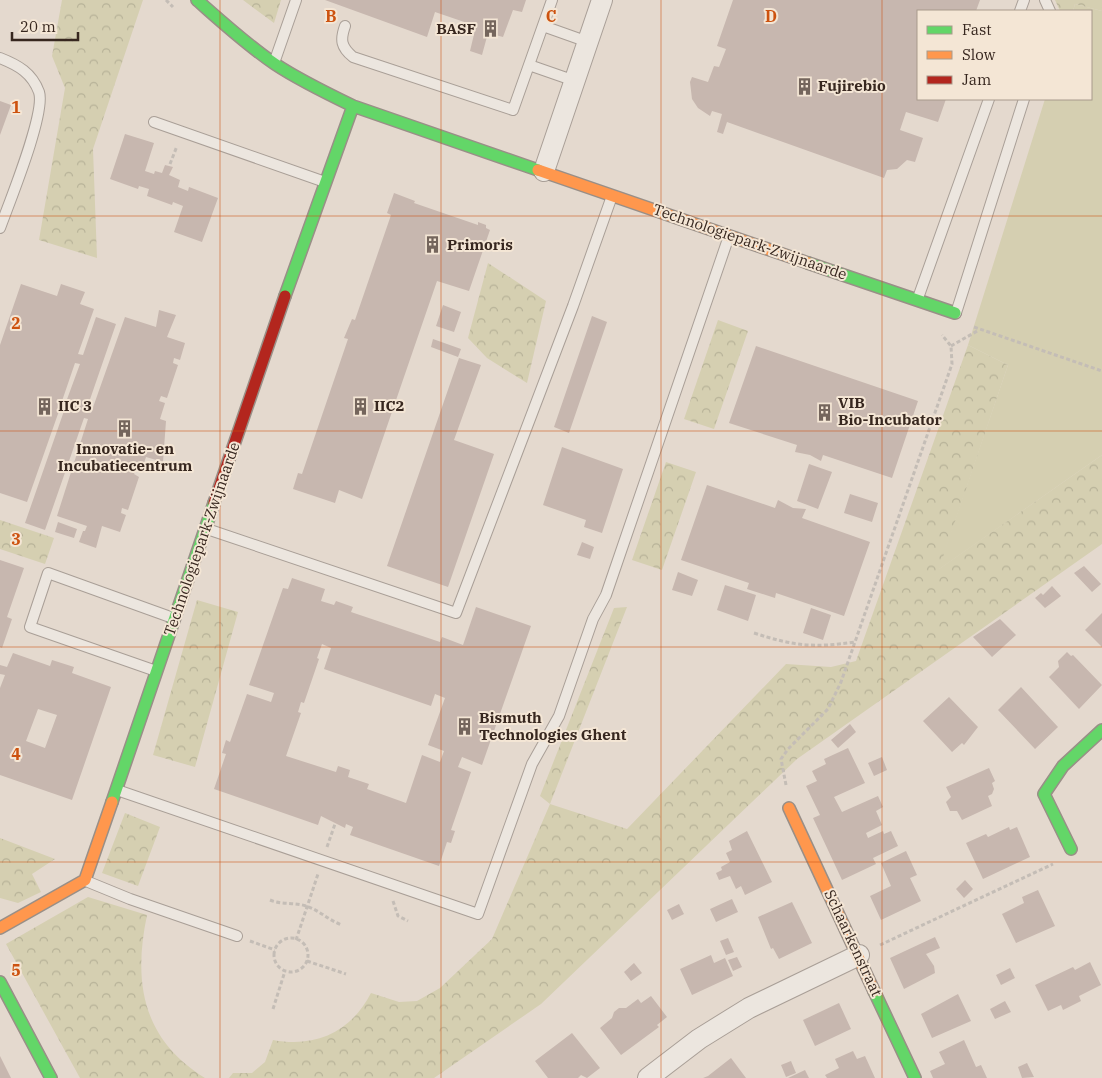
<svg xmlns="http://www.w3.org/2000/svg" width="1102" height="1078" viewBox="0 0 1102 1078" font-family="'IBM Plex Serif',serif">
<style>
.grass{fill:#d5cfb1}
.forest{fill:url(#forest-crowns)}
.building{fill:#c7b7af;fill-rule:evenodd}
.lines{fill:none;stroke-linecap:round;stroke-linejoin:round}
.lane-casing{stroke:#a99f97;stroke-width:12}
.street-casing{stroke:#a99f97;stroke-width:22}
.fast-casing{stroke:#998f87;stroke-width:14}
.slow-casing{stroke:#998f87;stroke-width:14}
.jam-casing{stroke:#998f87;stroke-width:14}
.path{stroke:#c4bdb6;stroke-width:3;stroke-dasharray:4 2.5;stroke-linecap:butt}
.lane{stroke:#ece6df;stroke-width:10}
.street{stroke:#ece6df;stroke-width:20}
.fast{stroke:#63d668;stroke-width:11}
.slow{stroke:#ff974d;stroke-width:11}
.jam{stroke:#b3261e;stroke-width:11}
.grid{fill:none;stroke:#cd520f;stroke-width:1;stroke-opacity:0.55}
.labels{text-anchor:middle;stroke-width:4;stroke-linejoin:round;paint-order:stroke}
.poi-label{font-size:15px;font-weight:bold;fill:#37271f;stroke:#f4e6d5;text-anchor:start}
.street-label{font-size:15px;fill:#37271f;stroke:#f4e6d5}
.grid-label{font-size:16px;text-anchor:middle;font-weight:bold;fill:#cd520f;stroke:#f4e6d5;stroke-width:4;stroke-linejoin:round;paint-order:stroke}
</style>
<defs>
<pattern id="forest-crowns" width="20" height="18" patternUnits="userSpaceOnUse" patternTransform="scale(1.25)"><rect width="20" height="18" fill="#d5cfb1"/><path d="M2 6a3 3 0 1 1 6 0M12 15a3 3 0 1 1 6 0" fill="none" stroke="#b7b298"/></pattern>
</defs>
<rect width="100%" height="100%" fill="#e4d9ce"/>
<!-- grass -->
<path class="grass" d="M1075,4L1102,11V455L938,570L1008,365L968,345L1045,99H1091V11H1073Z"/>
<!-- forest -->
<path class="forest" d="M62,0H143L93,149L97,258L39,240L65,88L52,56Z
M243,0H281L274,23Z
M1055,0H1102V11L1075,4L1073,11H1060Z
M488,263L546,301L527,383L487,358L468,338Z
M718,320L748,331L714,429L684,419Z
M968,345L1008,365L939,569L1102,455V544L797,759L541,1004L434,1078H229L233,1073H252L265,1062L273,1040C316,1048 351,1032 371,993L399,1002L417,1001L440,988L492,939L550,804L540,796L614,608L627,607L550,804L627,829L786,664L831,667L856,661Z
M666,462L696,472L662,570L632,560Z
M0,520L54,538L45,564L0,549Z
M197,600L238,612L195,767L153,755Z
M125,813L160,827L138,886L102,873Z
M0,838L55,859L32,874L41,892L18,903L0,898Z
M88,897L147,915C133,982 142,1039 205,1078H80L6,944Z"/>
<!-- building -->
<path class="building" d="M325,0H526L522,12L513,10L503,37L488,33L482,55L470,51L476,26L435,12L427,37Z
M733,0H980L976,11H918V99H946L938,122L906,112L900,130L923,138L915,162L907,160L897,169L887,170L884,178L727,122L723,134L717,132L722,114L712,111L710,116L698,108L692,99L690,82L692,77L708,82L714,66L719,67L726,49L717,46Z
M0,101L11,105L0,135Z
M125,134L154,143L145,171L154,174L155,171L162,173L165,165L173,167L169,175L180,180L178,187L188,191L189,187L218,198L202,242L174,232L183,206L173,202L172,205L147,196L149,189L139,186L138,189L110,179Z
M394,193L415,201L414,203L478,225V222L486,225V228L490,230L469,291L437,281L362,499L339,490L335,503L293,489L298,473L302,474L348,339L344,338L352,319L355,320L391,215L387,213Z
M21,284L57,296L61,284L85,292L80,304L94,309L78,354L83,355L96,317L116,324L86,411L91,413L125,317L156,327L159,310L176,315L167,337L185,343L180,360L174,358L173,363L178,365L167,398L161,396L159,401L165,403L160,419L166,421L163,462L146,457L141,472L136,470L134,474L139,477L128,510L122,508L121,513L126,515L120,532L102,526L96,548L79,542L83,531H85L87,526L57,516L88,419L84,418L45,530L25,523L64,411H59L27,502L0,493V345ZM75,363L80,364L66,402L62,401Z
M443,305L461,312L454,332L436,326Z
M592,316L607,322L569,433L554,427Z
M433,339L461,349L458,357L431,347Z
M756,346L918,401L892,478L823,455L821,461L810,455L795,452L797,445L729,423Z
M459,358L481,365L454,440L494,454L448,587L387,566Z
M562,447L623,469L602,533L584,527L586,520L543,505Z
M809,464L832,472L818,509L797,501Z
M707,485L775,508L778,500L793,508L806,509L802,518L870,542L844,616L776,593L775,598L747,589L749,583L681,560Z
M850,494L878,503L872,522L844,513Z
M58,522L77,529L74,538L55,532Z
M582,542L594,547L590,559L577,555Z
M0,560L24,568L7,617L12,619L2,648L0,647Z
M1084,566L1101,584L1092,592L1074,573Z
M678,572L698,580L692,596L672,590Z
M292,578L325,589L321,601L334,605L336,601L353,607L351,612L440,642L442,637L463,645L476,607L531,626L482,765L462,757L458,767L471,772L451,830L455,831L451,843L447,842L439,866L350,835L353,827L346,824L345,828L321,816L318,825L214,789L226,754L222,753L226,740L230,742L247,694L271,702L274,693L249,685L283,588L288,589ZM322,644L331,648L324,669L431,706L435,694L445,698L428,745L444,751L440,762L422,755L406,803L367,789L369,784L348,777L350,770L338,766L336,772L286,756L301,713L298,712L301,702L304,703L319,659L317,658Z
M725,585L756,595L748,621L717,610Z
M1052,586L1061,596L1045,608L1035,598L1041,593L1043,595Z
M811,608L831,615L823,640L803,633Z
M1102,613V647L1085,630Z
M1000,619L1016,635L992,657L973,637Z
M1067,652L1071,656L1073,655L1102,685L1079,709L1049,677L1059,667L1058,661Z
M13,653L50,666L52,660L74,667L72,673L111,687L72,800L0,775V688L5,675L0,674V665L7,667ZM38,709L57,715L45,748L26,741Z
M1021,687L1058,727L1035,749L998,710Z
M949,697L978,727L964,745L962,743L952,752L923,721Z
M850,724L856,732L838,748L831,740Z
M848,748L865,783L834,797L842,812L878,796L883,807L876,811L882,825L866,833L868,838L883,831L884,834L891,831L898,846L873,858L876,864L842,880L813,818L820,815L806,786L817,781L812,771L826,764L824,759Z
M882,757L887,770L874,776L868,763Z
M989,768L995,781L992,783L994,789L992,794L988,796L992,806L962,820L957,811H950L946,802L951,797L946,787Z
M1009,827L1010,830L1017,827L1030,857L983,879L966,843L986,834L988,837Z
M747,831L772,882L745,895L741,886L736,889L730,876L719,880L716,873L722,870L721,867L730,862L726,853L732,850L729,841Z
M906,851L917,875L910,878L921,901L881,920L870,896L891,886L881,863Z
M965,880L973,889L964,898L956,889Z
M1038,890L1055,926L1016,943L1002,914L1024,903L1022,897Z
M732,899L738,912L716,922L710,909Z
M792,902L812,943L779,959L773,948L771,949L758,917Z
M679,904L684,914L672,920L667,910Z
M935,937L940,948L926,954L934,966L935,973L904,989L890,958Z
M728,938L734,952L726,955L720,941Z
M711,955L714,963L725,958L733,976L692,995L680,969Z
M737,957L742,967L733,971L728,960Z
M1090,962L1101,985L1079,996L1081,1001L1063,1010L1061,1005L1048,1011L1035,985L1073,967L1075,970Z
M634,963L642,973L631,981L624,972Z
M1010,968L1015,978L1001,985L996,975Z
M958,994L971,1021L932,1038L921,1014Z
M651,996L667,1017L657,1025L659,1027L621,1055L600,1028L612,1018L614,1012L619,1008H626L638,999L641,1003Z
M1005,1001L1011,1012L995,1019L990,1009Z
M839,1003L851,1029L815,1046L803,1020Z
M572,1033L600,1068L587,1078L581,1075L578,1078H548L535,1061Z
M964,1040L976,1067L981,1065L987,1078H933L930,1071L945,1064L939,1052Z
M853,1051L857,1059L865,1056L875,1078H827L825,1075L839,1068L835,1059Z
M0,1056L11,1078H0Z
M731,1058L746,1078H703L708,1076Z
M791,1061L796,1073L786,1077L781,1065Z
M1027,1063L1034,1077L1022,1078L1018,1067Z
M805,1070L809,1078H788Z"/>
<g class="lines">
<defs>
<path id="lane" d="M1045,0L1050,11
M1020,11L1024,0
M345,26C340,40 341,47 353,57L513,110L552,0
M543,26L588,42
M0,58C18,65 32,73 39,92C46,113 9,203 0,228
M274,63L296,0
M529,65L575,81
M154,122L325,182
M918,298L989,99
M956,313L1024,99
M207,529L456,613L573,306L612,196
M156,671L30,627L48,573L173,618
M117,790L478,914L532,764L559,716L593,619L606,595L729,236
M86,881L130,899L237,936"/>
<path id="street" d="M544,171L602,0
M648,1078L699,1039L749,1008L859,955"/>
<path id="fast" d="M197,0C222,22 247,45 275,64C299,80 326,93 353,106L538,170
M808,263L955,313
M285,296L353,106
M112,802L214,503
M1071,849L1044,794L1063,766L1102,730
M0,982L51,1078
M874,991L915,1078"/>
<path id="slow" d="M538,170L808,263
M789,808L874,991
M0,928L85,880L112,802"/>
<path id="jam" d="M214,503L285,296"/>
</defs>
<!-- lane casing -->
<use href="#lane" class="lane-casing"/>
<!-- street casing -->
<use href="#street" class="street-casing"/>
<!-- fast casing -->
<use href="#fast" class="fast-casing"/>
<!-- slow casing -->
<use href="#slow" class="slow-casing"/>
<!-- jam casing -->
<use href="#jam" class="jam-casing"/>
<!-- path -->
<path class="path" d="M166,0L173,7
M170,164L177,146
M974,327L1102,371
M951,346L979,330
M754,633C794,646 813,648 855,642
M786,785L781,759L788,749L828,709L841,682L952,364L951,346L942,335
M327,847L335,824
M270,900C282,905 294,902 306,906C319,910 328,920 342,925
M393,901L398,916L408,921
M274 955a17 17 0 1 1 34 0a17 17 0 1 1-34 0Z
M296,940L318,874
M250,941L275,950
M880,945L1053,864
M307,961L346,974
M273,1009L285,971"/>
<!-- lane -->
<use href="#lane" class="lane"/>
<!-- street -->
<use href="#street" class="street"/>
<!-- fast -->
<use href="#fast" class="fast"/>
<!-- slow -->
<use href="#slow" class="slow"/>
<!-- jam -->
<use href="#jam" class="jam"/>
</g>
<!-- grid -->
<path class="grid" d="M220,0V1078M441,0V1078M661,0V1078M882,0V1078M0,216H1102M0,431H1102M0,647H1102M0,862H1102"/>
<!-- icons -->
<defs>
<symbol id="building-bare" viewBox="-9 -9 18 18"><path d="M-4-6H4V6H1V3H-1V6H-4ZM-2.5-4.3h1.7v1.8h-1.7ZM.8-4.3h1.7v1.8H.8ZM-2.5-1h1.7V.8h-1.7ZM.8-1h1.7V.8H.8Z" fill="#74655c" stroke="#f4e6d5" stroke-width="2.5" paint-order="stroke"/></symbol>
</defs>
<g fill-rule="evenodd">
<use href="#building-bare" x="478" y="16" width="25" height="25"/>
<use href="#building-bare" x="792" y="74" width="25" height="25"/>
<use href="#building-bare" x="420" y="232" width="25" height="25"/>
<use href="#building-bare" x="32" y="394" width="25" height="25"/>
<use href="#building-bare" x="348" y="394" width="25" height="25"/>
<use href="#building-bare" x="812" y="400" width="25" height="25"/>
<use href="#building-bare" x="112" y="416" width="25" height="25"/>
<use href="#building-bare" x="452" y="714" width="25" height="25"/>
</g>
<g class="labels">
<!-- poi labels -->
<g class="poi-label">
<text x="476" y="34" text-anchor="end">BASF</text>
<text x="818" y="91">Fujirebio</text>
<text x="447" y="250">Primoris</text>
<text x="838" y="408">VIB<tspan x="838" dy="17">Bio-Incubator</tspan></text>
<text x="58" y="411">IIC 3</text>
<text x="374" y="411">IIC2</text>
<text x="125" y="454" text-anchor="middle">Innovatie- en<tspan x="125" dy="17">Incubatiecentrum</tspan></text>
<text x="479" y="723">Bismuth<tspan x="479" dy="17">Technologies Ghent</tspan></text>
</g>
<!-- street labels -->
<g class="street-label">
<text transform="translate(750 242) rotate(19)" y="5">Technologiepark-Zwijnaarde</text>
<text transform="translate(202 539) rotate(-71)" y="5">Technologiepark-Zwijnaarde</text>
<text transform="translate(853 943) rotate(65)" y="5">Schaarkenstraat</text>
</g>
</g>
<g class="grid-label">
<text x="331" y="22">B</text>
<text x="551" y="22">C</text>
<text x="771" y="22">D</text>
<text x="16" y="113">1</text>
<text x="16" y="329">2</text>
<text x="16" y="545">3</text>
<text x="16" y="760">4</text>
<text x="16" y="976">5</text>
</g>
<!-- legend -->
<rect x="917" y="10" width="175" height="90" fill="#f4e6d5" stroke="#a89a8c"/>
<rect x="927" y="26" width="25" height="8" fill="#63d668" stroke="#a89a8c"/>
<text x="962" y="35" font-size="15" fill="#37271f">Fast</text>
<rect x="927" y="51" width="25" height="8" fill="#ff974d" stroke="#a89a8c"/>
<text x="962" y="60" font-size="15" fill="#37271f">Slow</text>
<rect x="927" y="76" width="25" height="8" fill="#b3261e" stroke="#a89a8c"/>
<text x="962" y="85" font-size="15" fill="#37271f">Jam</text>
<!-- scale -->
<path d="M12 32v8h66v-8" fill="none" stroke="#37271f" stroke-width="2.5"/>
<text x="20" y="32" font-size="15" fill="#37271f" stroke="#f4e6d5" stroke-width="4" paint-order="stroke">20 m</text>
</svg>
